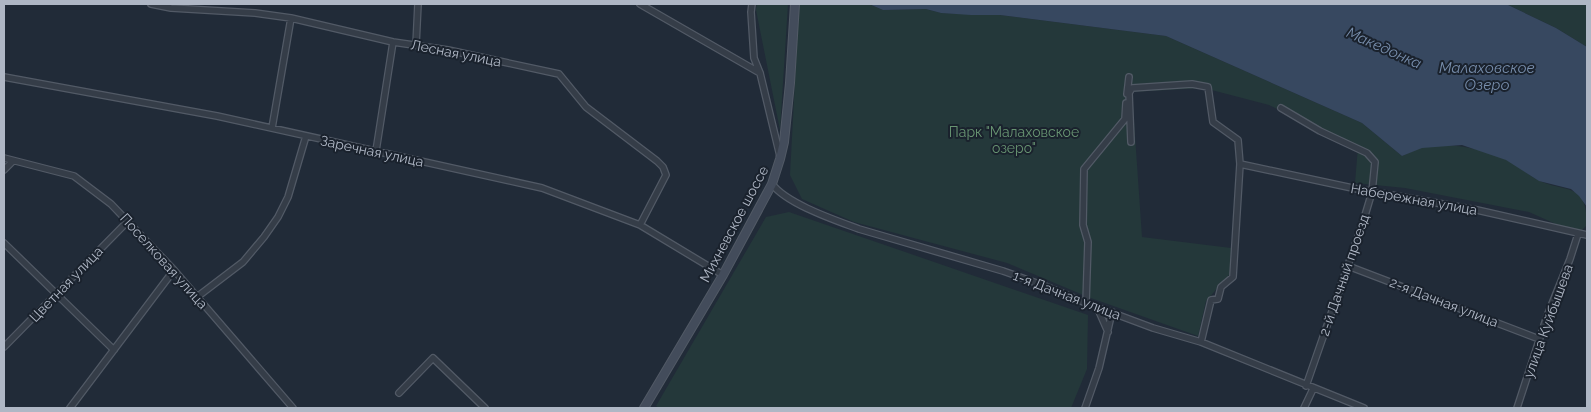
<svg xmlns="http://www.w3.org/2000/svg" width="1591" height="412" viewBox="0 0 1591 412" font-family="Raleway,sans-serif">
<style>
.green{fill:#24383a}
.water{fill:#374860}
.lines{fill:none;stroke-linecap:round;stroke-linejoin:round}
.minor-casing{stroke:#525a66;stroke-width:8}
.secondary-casing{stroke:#525a66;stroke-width:10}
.minor{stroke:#353d48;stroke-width:5.5}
.secondary{stroke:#434c5b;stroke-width:8}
.labels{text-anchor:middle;stroke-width:4;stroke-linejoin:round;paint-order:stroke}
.street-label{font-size:14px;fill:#afb7c5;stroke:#1a222d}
.park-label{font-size:14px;fill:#689472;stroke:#1a222d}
.water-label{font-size:15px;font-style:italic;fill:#788eac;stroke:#1a222d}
</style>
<rect width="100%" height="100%" fill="#212b38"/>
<!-- green -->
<path class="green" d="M757,4H788L780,130L756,10Z
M799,4H869L883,10L926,9L941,13L1000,15L1166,36L1362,123L1402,156C1409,153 1416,149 1423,147C1451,142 1480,148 1505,159C1517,164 1526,174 1538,180C1565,194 1587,180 1587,225L1578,234L1529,212L1405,188L1355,183L1358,147L1269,105L1204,88L1132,92L1142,237L1231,248L1230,274L1206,301L1198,336L1088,297L1007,263L854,222L802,199L790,175Z
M1506,4H1587V47L1556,28Z
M789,212L1088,315L1087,369L1071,408H659L656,406L766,217Z"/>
<!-- water -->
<path class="water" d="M869,4H1506L1556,28L1587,47V207L1579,196L1571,189L1539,181L1506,160L1462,145L1422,148L1402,156L1362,123L1166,36L1000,15H971L941,13L926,9L883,10Z"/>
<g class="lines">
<defs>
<path id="minor" d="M151,4L171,8L255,13L291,18L393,42L448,50L559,74L586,107L657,161L663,167L666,175L640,225
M640,4L760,73
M752,4L751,12L754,58L760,73L780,156
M416,45L418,4
M4,77L217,116L542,188L640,225L723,275
M1127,94L1129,77
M1281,108L1320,131L1367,153L1375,162L1372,192L1363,222L1306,386
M272,128L291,18
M1131,142L1129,93L1132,88L1192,84L1208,87L1213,122L1238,140L1240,164L1233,277L1221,287L1218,299L1211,300L1201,342
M376,151L393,42
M4,158L74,176L111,204L174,270L293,408
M1240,164L1357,189L1477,210L1587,235
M4,170L13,161
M772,184C787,204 835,220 859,229L1003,271L1045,286L1086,303L1153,328L1201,342L1364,408
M4,243L114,350
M1348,266L1539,339
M197,297L243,262L264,237L278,217L288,197L306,136
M1086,303L1088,242L1083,225L1084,169L1125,119L1126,103
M1097,307L1108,332
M4,347L128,221
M399,393L433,358L485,408
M70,408L174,270
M1085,408L1099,368L1112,312
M1304,408L1313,389
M1517,408L1547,316L1570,259L1578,234"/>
<path id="secondary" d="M644,408L723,275L772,184L780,159L784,142L790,83L795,4"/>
</defs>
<!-- minor casing -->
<use href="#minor" class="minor-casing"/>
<!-- secondary casing -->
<use href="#secondary" class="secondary-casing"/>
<!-- minor -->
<use href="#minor" class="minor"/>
<!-- secondary -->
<use href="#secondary" class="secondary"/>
</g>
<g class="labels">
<!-- street labels -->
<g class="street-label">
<text transform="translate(456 53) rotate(11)" y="5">Лесная улица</text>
<text transform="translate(372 151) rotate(12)" y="5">Заречная улица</text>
<text transform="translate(1414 199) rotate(10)" y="5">Набережная улица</text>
<text transform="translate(734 224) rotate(-62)" y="5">Михневское шоссе</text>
<text transform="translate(164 261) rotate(48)" y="5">Поселковая улица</text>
<text transform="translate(1344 275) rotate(-71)" y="5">2-й Дачный проезд</text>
<text transform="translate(66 284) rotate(-46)" y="5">Цветная улица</text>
<text transform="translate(1067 295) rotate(21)" y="5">1-я Дачная улица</text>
<text transform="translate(1444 302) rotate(21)" y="5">2-я Дачная улица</text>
<text transform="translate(1548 321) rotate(-70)" y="5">улица Куйбышева</text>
</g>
<!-- park labels -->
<g class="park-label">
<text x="1014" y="137">Парк "Малаховское<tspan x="1014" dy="16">озеро"</tspan></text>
</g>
<!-- water labels -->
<g class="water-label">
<text transform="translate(1384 48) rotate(24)" y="5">Македонка</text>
<text x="1487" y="73">Малаховское<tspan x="1487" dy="17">Озеро</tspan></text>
</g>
</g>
<!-- border -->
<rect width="1591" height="412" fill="none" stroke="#afb7c5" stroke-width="10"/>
</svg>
